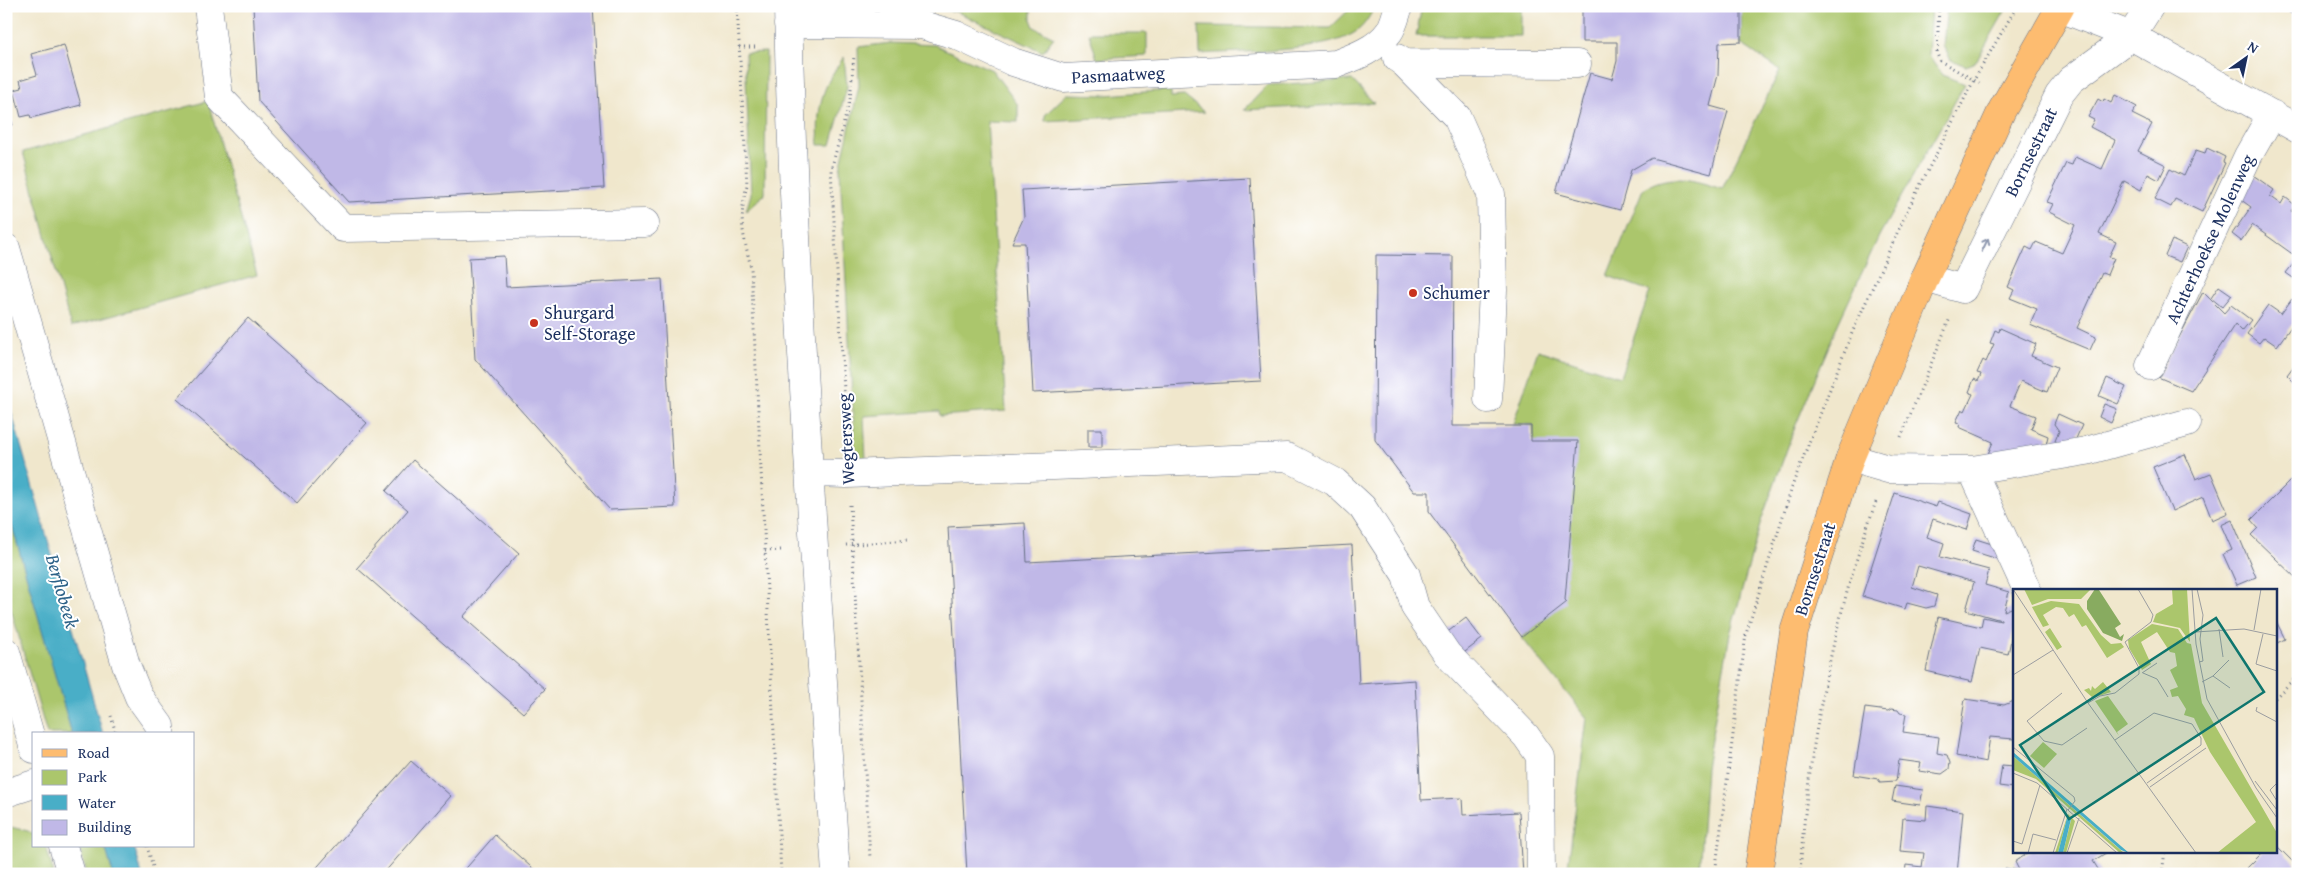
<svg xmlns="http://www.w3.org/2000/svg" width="2304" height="880" viewBox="0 0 2304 880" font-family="'Gentium Book Plus',serif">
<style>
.green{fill:#abc66c;stroke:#637a65}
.water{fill:#48aec7;stroke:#326e92}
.building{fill:#c0b8e7}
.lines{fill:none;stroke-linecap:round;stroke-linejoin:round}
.minor-casing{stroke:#666f84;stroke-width:29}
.major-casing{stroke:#666f84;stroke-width:29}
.path{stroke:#666f84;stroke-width:3;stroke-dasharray:1 4;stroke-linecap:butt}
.minor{stroke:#fff;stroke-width:28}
.major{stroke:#fdbc70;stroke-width:28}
.oneway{stroke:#8d97ae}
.poi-dot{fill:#c8321e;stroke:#fff;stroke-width:2}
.labels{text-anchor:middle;stroke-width:4;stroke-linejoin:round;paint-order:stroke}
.street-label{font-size:18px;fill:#1b2f5e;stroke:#fff}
.poi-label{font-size:18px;fill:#1b2f5e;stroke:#fff;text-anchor:start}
.water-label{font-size:19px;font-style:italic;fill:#2d6288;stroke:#fff}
.inset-road{fill:none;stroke:#9b9da0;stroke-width:1}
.view{fill:#0f766e;fill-opacity:0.15;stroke:#0f766e;stroke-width:2.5}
.inset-edge{fill:none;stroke:#1b2f5e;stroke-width:2.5}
</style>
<rect width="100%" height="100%" fill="#fff"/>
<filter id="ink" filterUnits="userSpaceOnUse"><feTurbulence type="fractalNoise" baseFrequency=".02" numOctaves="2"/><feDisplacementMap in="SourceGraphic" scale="10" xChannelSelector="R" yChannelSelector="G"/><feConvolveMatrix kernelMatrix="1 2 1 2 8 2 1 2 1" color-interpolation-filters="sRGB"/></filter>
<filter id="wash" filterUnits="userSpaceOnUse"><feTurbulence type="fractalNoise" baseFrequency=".0096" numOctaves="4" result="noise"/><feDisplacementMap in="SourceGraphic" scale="20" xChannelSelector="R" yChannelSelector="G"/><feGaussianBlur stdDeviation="1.12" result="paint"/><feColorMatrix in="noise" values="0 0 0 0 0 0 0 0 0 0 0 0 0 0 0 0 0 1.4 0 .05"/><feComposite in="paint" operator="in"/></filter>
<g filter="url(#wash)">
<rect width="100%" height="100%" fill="#f0e7cc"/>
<!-- green -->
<path class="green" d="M921,6H1031V19L1034,27L1054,37L1043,52L957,12Z
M1353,6H1375C1370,16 1364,27 1354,33C1323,53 1239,51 1200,54L1199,26L1330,28Z
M1422,6H1521V36H1416Z
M1741,6H1931L1928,55L1942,75L1965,84L1879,236L1838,324L1795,427L1761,521L1730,634L1706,768L1699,874H1567L1587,718L1522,638L1564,600L1534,441L1533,425L1513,424L1538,350L1620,377L1650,291L1608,276L1643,189C1670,172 1694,180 1722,189L1780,70L1741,44Z
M1947,6H2008L1976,62L1966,66L1951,60L1943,46Z
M1089,33H1147V56L1097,59Z
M891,43L935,45L992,70L1018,105V122L987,121L1006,411L940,416L939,411L864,416L866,460L861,461L855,454L840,169L859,86L858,47Z
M766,52L765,194L746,211L751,194L745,53Z
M844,57L847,87L831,145H819C816,108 822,86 844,57Z
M1352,80L1374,103L1244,110L1268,85Z
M1171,90V97L1184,96L1204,112L1045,121V115L1067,94L1106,95Z
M208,101L257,275L71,327L23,152Z
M6,505L72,734H47L6,592Z
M6,826L28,831L34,835V846H46L54,874H6Z
M79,846H105L113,874H87Z"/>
<!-- water -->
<path class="water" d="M6,393L103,734H72L6,505Z
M105,846H134L142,874H113Z"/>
<g id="blocks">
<!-- building -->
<path class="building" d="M253,6H593L604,188L349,202L258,101Z
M1582,6H1741V42L1719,43L1718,75L1710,106L1728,111L1711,174L1652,158L1631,170L1620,210L1556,193L1590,73L1612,79L1617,61V42H1582Z
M2280,6H2298V12L2295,16Z
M64,45L81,105L31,118L30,115L21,117L14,90L22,88L20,80L37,75L31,54Z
M2115,95L2137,107L2132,114L2152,124L2138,151L2166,165L2159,180L2148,174L2141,190L2124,181L2099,234L2116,242L2109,257L2114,258L2107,275L2102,273L2077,328L2096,337L2090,350L2030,325L2037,309L2010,298L2014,290L2008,287L2026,247L2032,250L2036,242L2062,253L2075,225L2049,212L2053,204L2047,202L2066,163L2072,165L2075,157L2102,169L2115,140L2090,127L2094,120L2088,117L2098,99L2103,102L2104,99L2111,103Z
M6,105L13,125L6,127Z
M2207,148L2225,157L2223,162L2225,163L2202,212L2175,199L2171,207L2155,199L2170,169L2184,176L2196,150L2205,153Z
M2253,175L2274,190L2270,196L2281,204L2285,197L2295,205L2291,211L2298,216V278L2296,280L2286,273L2298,258L2252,225L2241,241L2232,234L2251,207L2237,197Z
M1250,178L1261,381L1033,393L1025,243H1012L1024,217L1022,190Z
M2172,240L2187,247L2180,262L2165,256Z
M1376,255L1453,256L1452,426H1531V441H1578L1565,600L1567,602L1522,637L1429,512V492H1414L1375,440Z
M504,256L506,287L662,279L675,507L610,510L475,359L469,258Z
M2219,286L2232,295L2222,307L2211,298Z
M2203,292L2224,313L2231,305L2251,320L2242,331L2235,324L2191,391L2158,377Z
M2292,299L2298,303V317L2277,346L2264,337L2259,343L2247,334L2268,305L2281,314Z
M248,318L367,423L297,503L177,399Z
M2000,328L2036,344L2031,356L2057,367L2047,392L2021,381L2010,406L2036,416L2031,429L2048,436L2045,449L1985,461L1993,442L1959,427L1960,423L1956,422L1962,409L1965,411L1973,394L1969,392L1974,379L1978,381L1980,377L1981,374L1977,373L1983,360L1986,362L1994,344L1990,343L1995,330L1999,332Z
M2298,360V386L2287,375Z
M2107,378L2126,387L2118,404L2099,396Z
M2104,404L2117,409L2111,423L2099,417Z
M2058,414L2082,425L2072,448L2055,441L2059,431L2054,424Z
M1088,429H1102V447H1088Z
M2185,454L2196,479L2211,473L2228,513L2212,520L2203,497L2172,511L2153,467Z
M413,460L519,553L463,617L545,689L523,713L357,568L408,510L386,491Z
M2294,477L2298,481V580L2251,535L2258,528L2251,520Z
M1895,493L1936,507L1938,502L1972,514L1967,530L1933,519L1927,537L1944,543L1940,557L1989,570L1985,585L2009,592L2004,611L2014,607V626L2008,654L1980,648L1972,682L1926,671L1938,617L1981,627L1983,617L2001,621V620L1966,610L1974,582L1918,566L1912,587L1937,595L1934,606L1926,608L1907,603L1905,609L1862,596Z
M2232,520L2256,577L2237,585L2223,554L2232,550L2221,525Z
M1025,523L1027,562L1352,545L1359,684L1415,680L1421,800L1462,798L1463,815L1519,812L1523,874H967L948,527Z
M1976,539L1995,545L2001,560L1972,551Z
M1466,618L1482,639L1457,658L1441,637Z
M2275,619L2285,639L2275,644Z
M1965,699L2004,705L2014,701V739L1990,737L1986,762L1956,756Z
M1865,708L1888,711L1891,709L1898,710L1900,713L1906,714L1903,732L1939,737L1937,753L1947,755L1950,763L1949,769L1942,774L1919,771L1921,763L1899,760L1896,781L1880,782L1878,779L1854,775Z
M411,761L451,796L383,874H311Z
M2002,765L2014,766V788L1999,786Z
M1895,786L1923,790L1920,805L1892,801Z
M1927,806L1963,811L1957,874H1905L1906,865L1922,867L1924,853L1900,851L1903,818L1926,820Z
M495,835L539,874H461Z
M2275,844L2298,867V874H2241L2263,852L2275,851Z
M2031,851H2109L2093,861L2101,874H2005V868L2019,870L2015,862Z"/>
</g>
</g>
<g filter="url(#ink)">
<use href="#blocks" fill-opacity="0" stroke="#666f84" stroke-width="1"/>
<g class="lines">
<defs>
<path id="minor" d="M208,6L219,97L343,228L645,223
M788,6C794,296 817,585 836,874
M2060,8L2131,36L2298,129
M788,24L922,25L956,35L1013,62L1063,78L1336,64C1355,57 1377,49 1389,32C1394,25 1396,14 1399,6
M1397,58L1404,63L1577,64
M1404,63L1457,117L1491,194L1493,290L1488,399
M6,248L126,665L139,697L160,726V734
M1925,278L1963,289L2059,95L2071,80L2131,36L2150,6
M2150,366L2248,156L2272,114
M1850,458L1888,469L1972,470L2086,451L2187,423
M1972,470L2027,590
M810,473L848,474L1287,457L1335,482L1362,507L1406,575L1415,607L1447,654L1526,736L1540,756L1541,874
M6,652L34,749
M6,793L34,784
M63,846L71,874"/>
<path id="major" d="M1758,874L1794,632L1850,458L1925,278L2002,110L2061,6"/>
</defs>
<!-- minor casing -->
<use href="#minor" class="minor-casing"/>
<!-- major casing -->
<use href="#major" class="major-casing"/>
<!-- path -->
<path class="path" d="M737,6L747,185C738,222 743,232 751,268L781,874
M1939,6L1937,54L1940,61L1981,84
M739,47H759
M1901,437L1950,318
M847,441L831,170L850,100L854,56
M850,505L870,858
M846,545L907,540
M765,551L782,550
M2275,698L2298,675
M111,716L116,734
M147,846L155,874
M1715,874L1746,634L1794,481L1852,333L1907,211L1974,80L2017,6
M1800,874C1808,746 1833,619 1877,499
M2162,874L2165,851"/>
<!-- minor -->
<use href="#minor" class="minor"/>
<!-- major -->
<use href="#major" class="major"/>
</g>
<!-- one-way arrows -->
<defs><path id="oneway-shaft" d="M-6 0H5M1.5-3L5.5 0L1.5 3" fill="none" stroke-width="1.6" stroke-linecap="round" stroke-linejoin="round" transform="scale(1.25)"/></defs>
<use class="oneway" href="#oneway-shaft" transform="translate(1985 245) rotate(-64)"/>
</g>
<!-- markers -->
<g class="poi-dot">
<circle cx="1413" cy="293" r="5"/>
<circle cx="534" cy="323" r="5"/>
</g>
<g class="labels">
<!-- street labels -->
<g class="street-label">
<text transform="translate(1118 75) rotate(-3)" y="6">Pasmaatweg</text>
<text transform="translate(2031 152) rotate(-64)" y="6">Bornsestraat</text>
<text transform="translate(2210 239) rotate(-65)" y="6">Achterhoekse Molenweg</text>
<text transform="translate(846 439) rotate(-93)" y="6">Wegtersweg</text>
<text transform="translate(1815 569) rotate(-72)" y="6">Bornsestraat</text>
</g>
<!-- poi labels -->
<g class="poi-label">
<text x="1423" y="299">Schumer</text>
<text x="544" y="319">Shurgard<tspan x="544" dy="21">Self-Storage</tspan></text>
</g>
<!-- water labels -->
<g class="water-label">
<text transform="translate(63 591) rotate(74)" y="7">Berflobeek</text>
</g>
</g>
<!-- overview -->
<g transform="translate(2013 589)">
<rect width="264" height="264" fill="#f0e7cc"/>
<path d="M11,0H78L68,10H35L19,16ZM159,0H174L177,53L167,39L140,33L143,25L160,15ZM38,12L66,15L88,46L98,55L108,54L111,58L94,69L73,36L69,38L61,25L56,28L50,19L43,18L30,26L36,36L30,38L19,18ZM139,35L165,40L174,54L178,55L189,114L264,244V264H204L243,233L197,163L181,129L171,126L173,120L165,107L159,108L157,101L165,98L157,81L164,77L162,64L157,63L144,43L128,53L138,75L129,81L116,59L115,51ZM37,39L49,58L44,61L32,43ZM90,93L98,103L80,109L71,101L76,99L78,102L79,97L82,100ZM95,107L115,135L104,143L106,147L82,112ZM30,153L44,165L31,179L17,167ZM0,167L111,264H107L23,190L0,181ZM55,225L62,232L53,264H50L58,231L54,229L45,264H42Z" fill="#abc66c"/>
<path d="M82,0L86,1L108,35L102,39L107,48L111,45L109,52L90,44L74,20V12Z" fill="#88ab60"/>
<path d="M0,163L101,251L116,264L108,261L0,167ZM54,229L58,230L50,264H45Z" fill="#48aec7"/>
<path class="inset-road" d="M0,0L75,114L183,264M179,0L183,55L194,110L243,199L264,229M184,0L190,26L187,50L190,72L186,73M206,40L210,68M241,41L248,0M182,43L231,40L264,47M250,45L243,75L264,82M129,84L144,74M130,84L144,90L155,108M0,86L40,61M200,87L217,99M189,93L200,87L216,71M49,104L14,132L31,152L49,156L74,139M75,114L87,107L102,104L126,85V79L112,53L138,33L140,26L125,0M244,118L243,122L264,133M102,151L141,124L179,135L188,149V156L134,194M0,158L61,208L62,212L55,221M0,184L24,194L104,264M242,192L264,221M264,194L257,201L264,212M137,198L193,159M0,252L9,255L27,196M15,264L20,245L43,251M40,264L54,220M54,264L66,229"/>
<path class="view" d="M203,29L251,103L56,230L7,156Z"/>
<rect width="264" height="264" class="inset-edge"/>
</g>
<!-- margin -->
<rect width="2304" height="880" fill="none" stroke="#fff" stroke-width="25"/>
<!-- legend -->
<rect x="32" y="732" width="162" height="115" fill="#ffffff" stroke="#a4acbf"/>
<rect x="42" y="749" width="25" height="8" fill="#fdbc70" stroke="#a4acbf"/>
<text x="78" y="758" font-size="15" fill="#1b2f5e">Road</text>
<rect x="42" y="770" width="25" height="15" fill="#abc66c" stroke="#a4acbf"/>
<text x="78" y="782" font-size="15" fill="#1b2f5e">Park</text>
<rect x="42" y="795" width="25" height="15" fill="#48aec7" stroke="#a4acbf"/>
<text x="78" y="808" font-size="15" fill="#1b2f5e">Water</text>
<rect x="42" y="820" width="25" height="15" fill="#c0b8e7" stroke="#a4acbf"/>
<text x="78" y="832" font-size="15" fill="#1b2f5e">Building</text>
<!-- north arrow -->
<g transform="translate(2246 58) rotate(33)" stroke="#ffffff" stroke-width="4" paint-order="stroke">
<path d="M0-4L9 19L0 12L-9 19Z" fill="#1b2f5e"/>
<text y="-8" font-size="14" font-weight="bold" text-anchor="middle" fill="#1b2f5e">N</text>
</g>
</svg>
